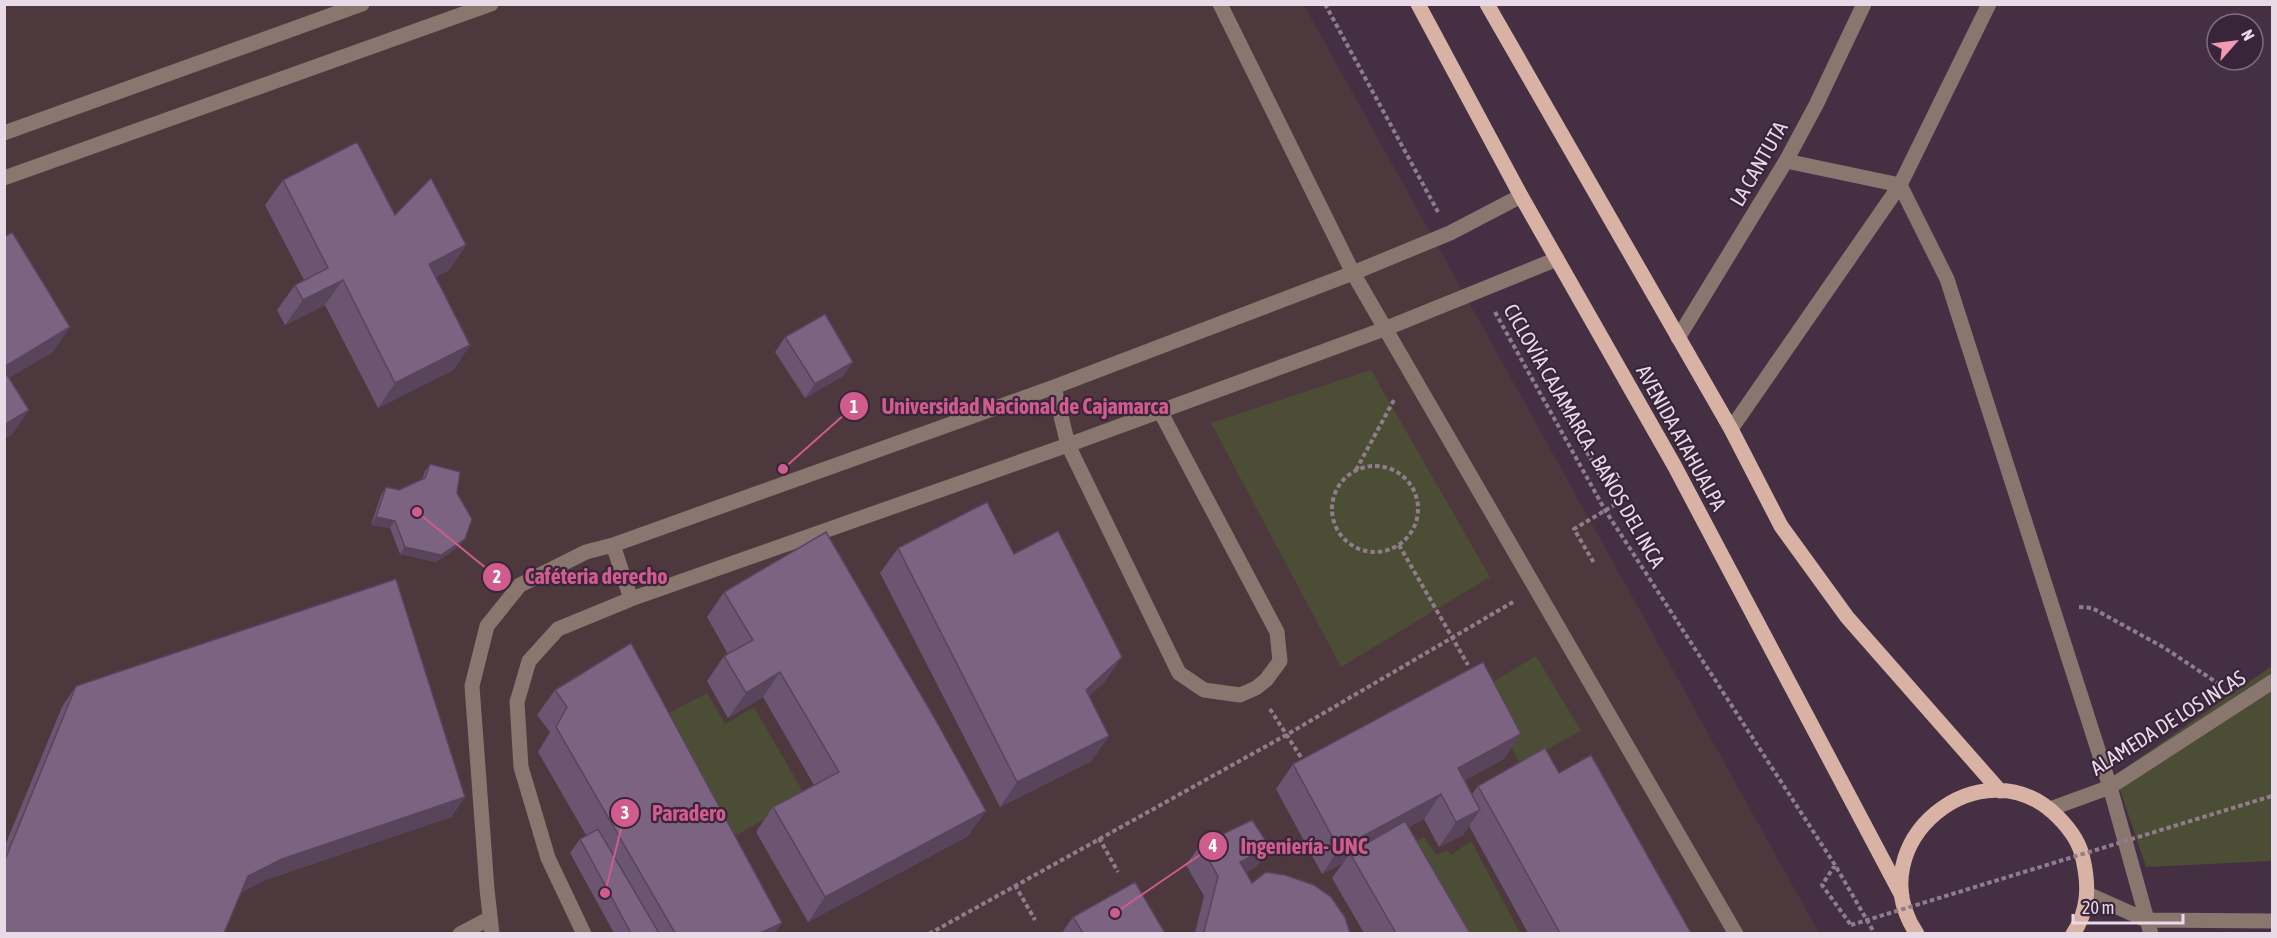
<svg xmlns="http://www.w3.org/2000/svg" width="2277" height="938" viewBox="0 0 2277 938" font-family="'Asap Condensed',sans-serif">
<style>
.education{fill:#4d383e}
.green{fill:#4b4d35}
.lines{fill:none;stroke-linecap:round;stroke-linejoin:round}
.path{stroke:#8f7d8e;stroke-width:4;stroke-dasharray:4.5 3;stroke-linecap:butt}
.minor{stroke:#88766f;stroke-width:15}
.major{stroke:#d8b3a5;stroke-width:15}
.path-bridge{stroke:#8f7d8e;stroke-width:4;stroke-dasharray:4.5 3;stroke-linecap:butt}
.wall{fill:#6c5570}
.shaded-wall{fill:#58455b}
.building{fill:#7d6382;stroke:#58455b;stroke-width:1.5}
.labels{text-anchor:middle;stroke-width:4.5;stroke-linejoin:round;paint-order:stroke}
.street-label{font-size:21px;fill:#e8dae7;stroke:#392539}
.leader{fill:none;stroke:#cf5c8c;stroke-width:2}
.callout-dot{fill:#cf5c8c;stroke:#392539;stroke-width:2}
.mark-label{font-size:18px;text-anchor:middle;font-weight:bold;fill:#fff}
.callout-label{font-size:22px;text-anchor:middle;font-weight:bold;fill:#cf5c8c;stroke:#392539;stroke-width:4.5;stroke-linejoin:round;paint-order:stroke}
</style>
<rect width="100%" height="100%" fill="#442f43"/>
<!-- education -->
<path class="education" d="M5,4L1304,5L1819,933L5,934Z"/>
<!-- green -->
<path class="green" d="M1371,370L1490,577L1341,667L1211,423Z
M1536,656L1581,731L1520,764L1481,689Z
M2272,666V861L2146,867L2115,775Z
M707,693L725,724L754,707L806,797L720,844L653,721Z
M1424,837L1436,855L1447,850L1451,855L1471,841L1520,933H1453L1406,847Z"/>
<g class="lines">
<!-- path -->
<path class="path" d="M1325,4L1438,212
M1506,308L1616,504L1574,529L1594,563
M1495,312L1605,510L1835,865L1875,934
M1332 509a43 43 0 1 1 86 0a43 43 0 1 1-86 0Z
M1356,470L1395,398
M1399,545L1468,665
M2079,607L2092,608L2163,647L2219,684
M1270,709L1304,762
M1099,838L1118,872
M1835,865L1822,885L1851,925
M1015,885L1035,920
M929,934L1288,734L1513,602"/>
<!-- minor -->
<path class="minor" d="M1220,4L1353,273L1736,934
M4,133L362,4
M1786,161L1900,185L1947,279L2110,787L2151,934
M4,178L491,4
M1678,338L1786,161L1816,105L1864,4
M1054,387L1068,445L1179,673L1204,690L1240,695L1256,688L1266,680L1280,661L1277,632L1160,411
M1731,429L1900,185L1989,4
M613,545L631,599
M2050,809L2110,787L2272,682
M2088,894L2146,920L2272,921
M460,934L490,918
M492,934L487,889L472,686L487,626L520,585L586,552L613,545L1054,387L1353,273L1450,233L1521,196
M584,934L548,858L521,767L517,702L529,661L558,629L631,599L1068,445L1387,328L1557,259"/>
<!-- major -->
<path class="major" d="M1418,4L1521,196L1674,465L1902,896
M1487,4L1731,429L1781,526L1847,617L2000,791
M1917,934C1856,844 1982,740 2058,817C2070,829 2080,843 2083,859C2089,885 2089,910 2073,934"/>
<!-- path-bridge -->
<path class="path-bridge" d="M1851,925L2272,796"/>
</g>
<!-- wall -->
<path class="wall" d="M283,180L395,215L466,245L449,270L436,277L470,345L453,370L378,408L325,305L285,325L277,310L295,285L304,280L265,205Z
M785,337L853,362L843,376L805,398L775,352Z
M430,464L457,493L465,539L459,546L436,562L400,554L390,528L371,525L381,495L386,487L399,490L422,480L425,471Z
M898,548L1014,554L1122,657L1104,682L1089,696L1109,736L1091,761L1000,807L880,573Z
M724,592L968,836L808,922L756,832L773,807L814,785L763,697L728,718L707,681L724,656L728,654L707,617Z
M76,686L465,797L451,817L268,879L4,933V848L62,707Z
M555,690L775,933H614L570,853L580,839L586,835L538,752L550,732L537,715Z
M1504,759L1465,780L1472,794L1478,786L1559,773L1691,933H1528L1469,826L1463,835L1439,847L1424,819L1409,827L1470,933H1364L1332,878L1343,863L1322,874L1276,789L1293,764Z
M1200,845L1270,847L1256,867L1246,872L1252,883L1350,933H1195L1204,896L1186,865Z
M1073,917L1165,933H1065L1063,931Z"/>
<!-- shaded-wall -->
<path class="shaded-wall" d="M466,245L449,270L411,289L429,264Z
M343,280L325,305L285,325L303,300Z
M70,327L53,352L4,381V367Z
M470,345L453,370L378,408L395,383Z
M853,362L843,376L805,398L815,384Z
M29,410L12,435L4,439V425Z
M376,517L395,521L390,528L371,525Z
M465,539L459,546L436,562L400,554L405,547Z
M1122,657L1104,682L1068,715L1086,690Z
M780,672L763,697L728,718L746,693Z
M1521,734L1504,759L1441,793L1458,768Z
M1109,736L1091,761L1000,807L1017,782Z
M1441,794L1424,819L1352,858L1350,853L1343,863L1322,874L1339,849Z
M465,797L451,817L268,879L234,896L248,876L282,859Z
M1480,810L1463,835L1439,847L1456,822Z
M986,811L968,836L808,922L825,897Z
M1270,847L1256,867L1226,882L1240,862Z
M782,923L775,933H760Z"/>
<!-- building -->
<path class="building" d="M357,142L395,215L431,178L466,245L429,264L470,345L395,383L343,280L303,300L295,285L328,268L283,180Z
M12,232L70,327L4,367V237Z
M825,314L853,362L815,384L785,337Z
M4,370L29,410L4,425Z
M430,464L460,472L457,493L472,519L465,539L441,555L405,547L395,521L376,517L386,487L399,490L425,478Z
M987,502L1014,554L1058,531L1122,657L1086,690L1109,736L1017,782L898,548Z
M826,532L934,717L986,811L825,897L773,807L839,772L780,672L746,693L724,656L753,640L724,592Z
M396,579L465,797L282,859L248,876L224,933H4V862L76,686Z
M631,643L782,923L760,933H675L556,727L567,707L555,690Z
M1483,662L1521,734L1458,768L1480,810L1456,822L1441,794L1339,849L1293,764Z
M1545,748L1559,773L1591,755L1691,933H1560L1478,786Z
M1252,820L1270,847L1240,862L1252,883L1266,872L1285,875L1314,885L1331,897L1345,917L1350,933H1202L1204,932L1218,876L1200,845Z
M1405,821L1470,933H1396L1350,853Z
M598,829L659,933H631L580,839Z
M1135,882L1165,933H1083L1073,917Z"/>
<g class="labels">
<!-- street labels -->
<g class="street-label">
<text transform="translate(1759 164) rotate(-60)" y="7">LA CANTUTA</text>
<text transform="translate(1584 436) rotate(60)" y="7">CICLOVÍA CAJAMARCA - BAÑOS DEL INCA</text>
<text transform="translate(1681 438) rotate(61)" y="7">AVENIDA ATAHUALPA</text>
<text transform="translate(2168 723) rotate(-32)" y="7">ALAMEDA DE LOS INCAS</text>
</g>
</g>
<!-- callouts -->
<path class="leader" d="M783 469L854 406M417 512L497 577M605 893L625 813M1115 913L1213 846"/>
<g class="callout-dot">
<circle cx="783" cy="469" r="6"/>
<circle cx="417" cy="512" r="6"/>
<circle cx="605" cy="893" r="6"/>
<circle cx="1115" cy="913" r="6"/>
<circle cx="854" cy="406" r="15"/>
<circle cx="497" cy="577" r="15"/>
<circle cx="625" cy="813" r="15"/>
<circle cx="1213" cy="846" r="15"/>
</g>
<g class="mark-label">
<text x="854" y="413">1</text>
<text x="497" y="583">2</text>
<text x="625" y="819">3</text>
<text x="1213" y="852">4</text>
</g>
<g class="callout-label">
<text x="1025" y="414">Universidad Nacional de Cajamarca</text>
<text x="596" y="584">Caféteria derecho</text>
<text x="689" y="821">Paradero</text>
<text x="1304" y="854">Ingeniería- UNC</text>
</g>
<!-- border -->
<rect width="2277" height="938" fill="none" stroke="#e8dae7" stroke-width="12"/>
<!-- north arrow -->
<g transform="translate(2235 42) rotate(62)"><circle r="28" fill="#392539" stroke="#7f6d7f" stroke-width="1.5"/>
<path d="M0-4.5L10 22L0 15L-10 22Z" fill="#f19ab4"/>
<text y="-9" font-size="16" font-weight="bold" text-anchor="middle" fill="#e8dae7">N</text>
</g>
<!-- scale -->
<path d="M2073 914v9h110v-9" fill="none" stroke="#e8dae7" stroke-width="3"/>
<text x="2082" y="914" font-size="18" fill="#e8dae7" stroke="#392539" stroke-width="4.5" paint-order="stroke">20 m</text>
</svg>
